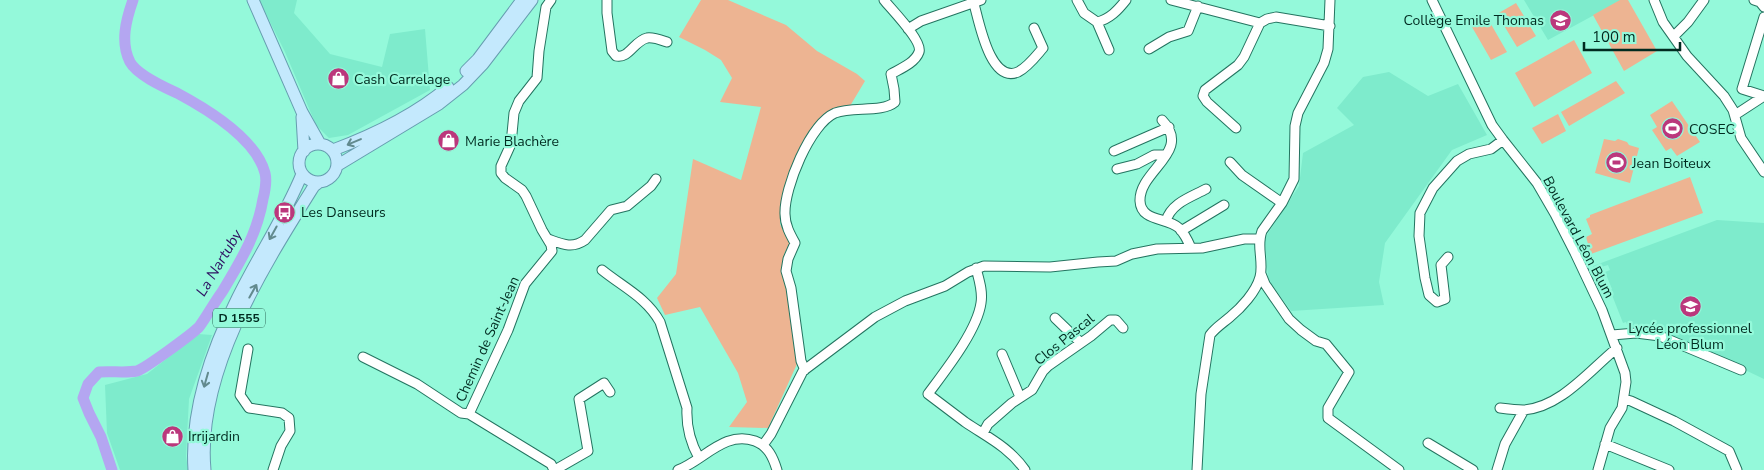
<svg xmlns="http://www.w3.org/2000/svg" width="1764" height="470" viewBox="0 0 1764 470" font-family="'Nunito Sans',sans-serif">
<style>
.built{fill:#7eebcc}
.green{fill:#edb492}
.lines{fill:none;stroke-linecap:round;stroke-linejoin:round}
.river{stroke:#b4a6f1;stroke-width:11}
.minor-casing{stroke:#247460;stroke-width:11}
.major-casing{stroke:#669daf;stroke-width:13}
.minor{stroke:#fff;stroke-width:9}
.major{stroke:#c4e9fd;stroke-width:11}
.oneway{stroke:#628a8e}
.labels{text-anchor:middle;stroke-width:4.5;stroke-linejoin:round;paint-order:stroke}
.shield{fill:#94f9da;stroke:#2c6958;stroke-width:1}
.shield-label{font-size:12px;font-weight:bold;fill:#002b20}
.poi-label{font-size:14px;fill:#002b20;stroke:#94f9da;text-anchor:start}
.street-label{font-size:14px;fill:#002b20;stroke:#94f9da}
.water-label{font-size:15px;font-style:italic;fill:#2e1162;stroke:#94f9da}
</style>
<rect width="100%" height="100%" fill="#94f9da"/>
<!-- built -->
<path class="built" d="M259,0H297L294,13L330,54L382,67L390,34L425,29L430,90L348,135L329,138L316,125L285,52Z
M1524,0H1622L1548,40Z
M1389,72L1428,96L1458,84L1487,135L1452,150L1385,243L1379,282L1384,305L1291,311L1268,279L1265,238L1299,186L1303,153L1354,125L1337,108L1363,77Z
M1717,220L1764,223V379L1724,360L1661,334L1630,332L1626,322L1623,323L1610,290L1612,289L1605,272L1610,270L1608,265L1594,269L1593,266Z
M198,334L212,335L189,399L186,456L188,470H120L107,433L105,385L147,374Z"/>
<!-- green -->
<path class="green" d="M701,0H728L786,25L817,51L857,74L865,81L850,106L828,114L800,153L783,197L780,224L790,244L785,252L781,270L787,289L797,364L768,428L729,427L747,402L738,373L700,307L665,315L657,298L676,274L693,159L741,180L761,107L720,102L732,78L721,60L705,50L679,37Z
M1620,0H1628L1657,51L1624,71L1593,15Z
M1516,3L1536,36L1517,47L1497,14Z
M1488,19L1507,52L1491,60L1472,27Z
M1574,40L1592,73L1534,107L1515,73Z
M1616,81L1625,93L1569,126L1561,112Z
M1672,101L1700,142L1677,156L1671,148L1666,151L1652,130L1657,127L1650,115Z
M1558,114L1566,131L1542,144L1532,128Z
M1604,139L1615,141L1618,139L1627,142L1629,145L1639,148L1630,183L1595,173Z
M1690,177L1703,213L1591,254L1586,237L1592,234L1586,219L1590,217V215Z"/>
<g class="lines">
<!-- river -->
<path class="river" d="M112,470L101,437L89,413L83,398L88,384L99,372C111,371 126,373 137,371C146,368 192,334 199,327C207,316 214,303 222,292C240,262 257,235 263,199C265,191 267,181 265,173C256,139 207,109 177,93C164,87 137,75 130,62C120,42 126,20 133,0"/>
<defs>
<path id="minor" d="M551,0L546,7L539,51L537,78L519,101L514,113L511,144L501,166V173L505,178L522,190L526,196L542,230L551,245L552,251L525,284L508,330L469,414L551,464L554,470
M607,0V13L612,51L616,56C629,59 634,41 647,38C653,37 661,40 667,42
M1077,0L1084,13L1097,22C1110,19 1118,10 1126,0
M1171,0L1260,23L1267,19L1276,17L1330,26
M1432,0L1492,125L1503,140L1537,183L1555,214L1575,253L1602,310L1625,373L1626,382L1622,408L1610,428L1598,470
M1654,0L1663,22L1687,56L1724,96L1733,110L1741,138L1764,172
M1754,0L1760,2L1764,7
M974,4C979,21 990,84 1018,72C1028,67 1036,56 1043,48L1034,28
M1097,22L1109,50
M908,29L921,21L981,0
M1674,36L1688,22L1704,0
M1149,49L1169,37L1188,31L1198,6
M1764,96L1742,89L1764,17
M1735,115L1764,96
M1162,120C1193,152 1139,170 1140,201C1141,222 1167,217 1179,228C1184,233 1188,241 1191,248
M1236,128L1207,102L1203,96L1205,90L1238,65L1244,57L1260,23
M1114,151L1169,127
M1230,162L1242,175L1282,203
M1117,169L1137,164L1154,155H1165
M1166,221C1171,203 1191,197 1206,189
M1181,231L1224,205
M548,239C562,244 572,249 585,240L611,210L627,206L651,186L656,179
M1448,257L1441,265L1445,299L1437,302L1429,295L1425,278L1419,236L1420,213L1433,188L1457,161L1469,154L1491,149L1503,140
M976,268C979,280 983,291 981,303C977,331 945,371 928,394C940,403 953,413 965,422C987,437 1009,447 1025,470
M602,270C623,287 647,298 660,322L687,408C686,427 690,442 699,458
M1261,274L1265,284L1289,319L1301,330L1316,341L1326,344L1349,372L1328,408V418L1399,470
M1055,318L1081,343
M1612,335L1636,333L1660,336L1741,370
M248,349L240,395L249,408L282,413L289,418L290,431L281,446L273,470
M1002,354L1020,397
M363,357L417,384L461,413L469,414
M805,370L801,361L791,288L786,271L788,259L795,243C790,234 785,225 785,214C784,188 810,124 835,113C852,106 882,113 895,102L894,89L891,74C900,69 915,63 919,52C923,41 891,9 884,0
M1624,399L1631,401L1674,421L1729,451L1737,470
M1500,408C1508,409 1516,410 1523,410C1560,408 1590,370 1617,348
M983,433L988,424L1012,403L1032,390L1043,371L1048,366L1091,336L1110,320H1116L1123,328
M1428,443L1473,470
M1605,444L1669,470
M763,445L771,434L803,371L875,317L905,301L945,286L968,272L984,266L1050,267L1098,262L1116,261L1132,254L1157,249L1202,248L1244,239H1259
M555,470L588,451L579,399L604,383L610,392
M678,470C704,460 725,430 755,441C768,446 773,457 777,470
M1197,470L1201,394L1210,335C1215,328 1223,323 1230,317C1241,308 1256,292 1260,277C1264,262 1256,246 1262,231L1282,203L1294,179L1295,126L1298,113L1324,63L1328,49L1330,0
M1497,470L1505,444L1524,410"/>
<path id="major" d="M253,0L302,112L320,144
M466,71L478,59L522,0
M302,117L304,151
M299 163a19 19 0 1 1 38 0a19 19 0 1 1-38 0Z
M333,150C373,135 415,115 448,87
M338,165L439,104L463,85L483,64L532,0
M194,470C190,411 211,351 237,299C258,256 284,218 302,174
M205,470C196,372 264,266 314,186L318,183"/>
</defs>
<!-- minor casing -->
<use href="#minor" class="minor-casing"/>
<!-- major casing -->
<use href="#major" class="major-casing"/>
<!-- minor -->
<use href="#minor" class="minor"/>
<!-- major -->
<use href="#major" class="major"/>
</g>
<!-- one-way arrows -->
<defs><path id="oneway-shaft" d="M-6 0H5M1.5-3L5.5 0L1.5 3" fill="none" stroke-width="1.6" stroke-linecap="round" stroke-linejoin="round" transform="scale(1.25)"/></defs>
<g class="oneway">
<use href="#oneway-shaft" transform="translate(354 142) rotate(157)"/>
<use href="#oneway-shaft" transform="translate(273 233) rotate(119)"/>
<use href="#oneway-shaft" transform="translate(253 291) rotate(-61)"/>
<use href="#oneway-shaft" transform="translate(206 380) rotate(106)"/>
</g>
<!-- icons -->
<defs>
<symbol id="school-disc" viewBox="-11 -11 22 22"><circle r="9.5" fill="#bb377c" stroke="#94f9da"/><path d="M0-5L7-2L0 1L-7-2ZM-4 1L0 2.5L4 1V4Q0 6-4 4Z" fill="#fff"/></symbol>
<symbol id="shop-disc" viewBox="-11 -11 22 22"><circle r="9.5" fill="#bb377c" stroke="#94f9da"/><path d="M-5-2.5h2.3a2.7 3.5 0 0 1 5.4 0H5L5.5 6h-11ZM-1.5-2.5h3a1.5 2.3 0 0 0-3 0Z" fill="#fff"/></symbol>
<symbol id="stadium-disc" viewBox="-11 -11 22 22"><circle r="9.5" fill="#bb377c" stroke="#94f9da"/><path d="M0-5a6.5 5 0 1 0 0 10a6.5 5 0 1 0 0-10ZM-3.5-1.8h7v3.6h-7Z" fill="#fff"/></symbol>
<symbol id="bus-disc" viewBox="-11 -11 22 22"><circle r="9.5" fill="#bb377c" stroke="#94f9da"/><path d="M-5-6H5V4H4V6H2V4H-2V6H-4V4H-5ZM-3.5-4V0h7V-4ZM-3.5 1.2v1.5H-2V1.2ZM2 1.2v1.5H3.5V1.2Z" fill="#fff"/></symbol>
</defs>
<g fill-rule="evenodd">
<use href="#school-disc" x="1548" y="8" width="25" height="25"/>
<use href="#shop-disc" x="326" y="66" width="25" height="25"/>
<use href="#stadium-disc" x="1660" y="116" width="25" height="25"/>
<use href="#shop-disc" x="436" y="128" width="25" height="25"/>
<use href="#stadium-disc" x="1604" y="150" width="25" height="25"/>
<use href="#bus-disc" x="272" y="200" width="25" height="25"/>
<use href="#school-disc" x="1678" y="294" width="25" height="25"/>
<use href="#shop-disc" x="160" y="424" width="25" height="25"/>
</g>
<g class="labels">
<!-- shield labels -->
<rect class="shield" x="213" y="308.5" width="52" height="19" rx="4"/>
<g class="shield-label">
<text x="239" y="322">D 1555</text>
</g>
<!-- poi labels -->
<g class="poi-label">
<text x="1544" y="25" text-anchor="end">Collège Emile Thomas</text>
<text x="354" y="84">Cash Carrelage</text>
<text x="1689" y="134">COSEC</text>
<text x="465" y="146">Marie Blachère</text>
<text x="1632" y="168">Jean Boiteux</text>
<text x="301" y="217">Les Danseurs</text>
<text x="1690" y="333" text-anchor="middle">Lycée professionnel<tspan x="1690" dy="16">Léon Blum</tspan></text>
<text x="188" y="441">Irrijardin</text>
</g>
<!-- street labels -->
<g class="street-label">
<text transform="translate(1579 237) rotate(62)" y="5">Boulevard Léon Blum</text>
<text transform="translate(487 339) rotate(-66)" y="5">Chemin de Saint-Jean</text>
<text transform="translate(1064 339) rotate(-39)" y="5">Clos Pascal</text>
</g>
<!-- water labels -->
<g class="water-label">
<text transform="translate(219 263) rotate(-59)" y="5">La Nartuby</text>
</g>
</g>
<!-- scale -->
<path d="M1584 42v8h96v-8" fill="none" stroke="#002b20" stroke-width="2.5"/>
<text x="1592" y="42" font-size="15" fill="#002b20" stroke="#94f9da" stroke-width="4" paint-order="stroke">100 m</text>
</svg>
